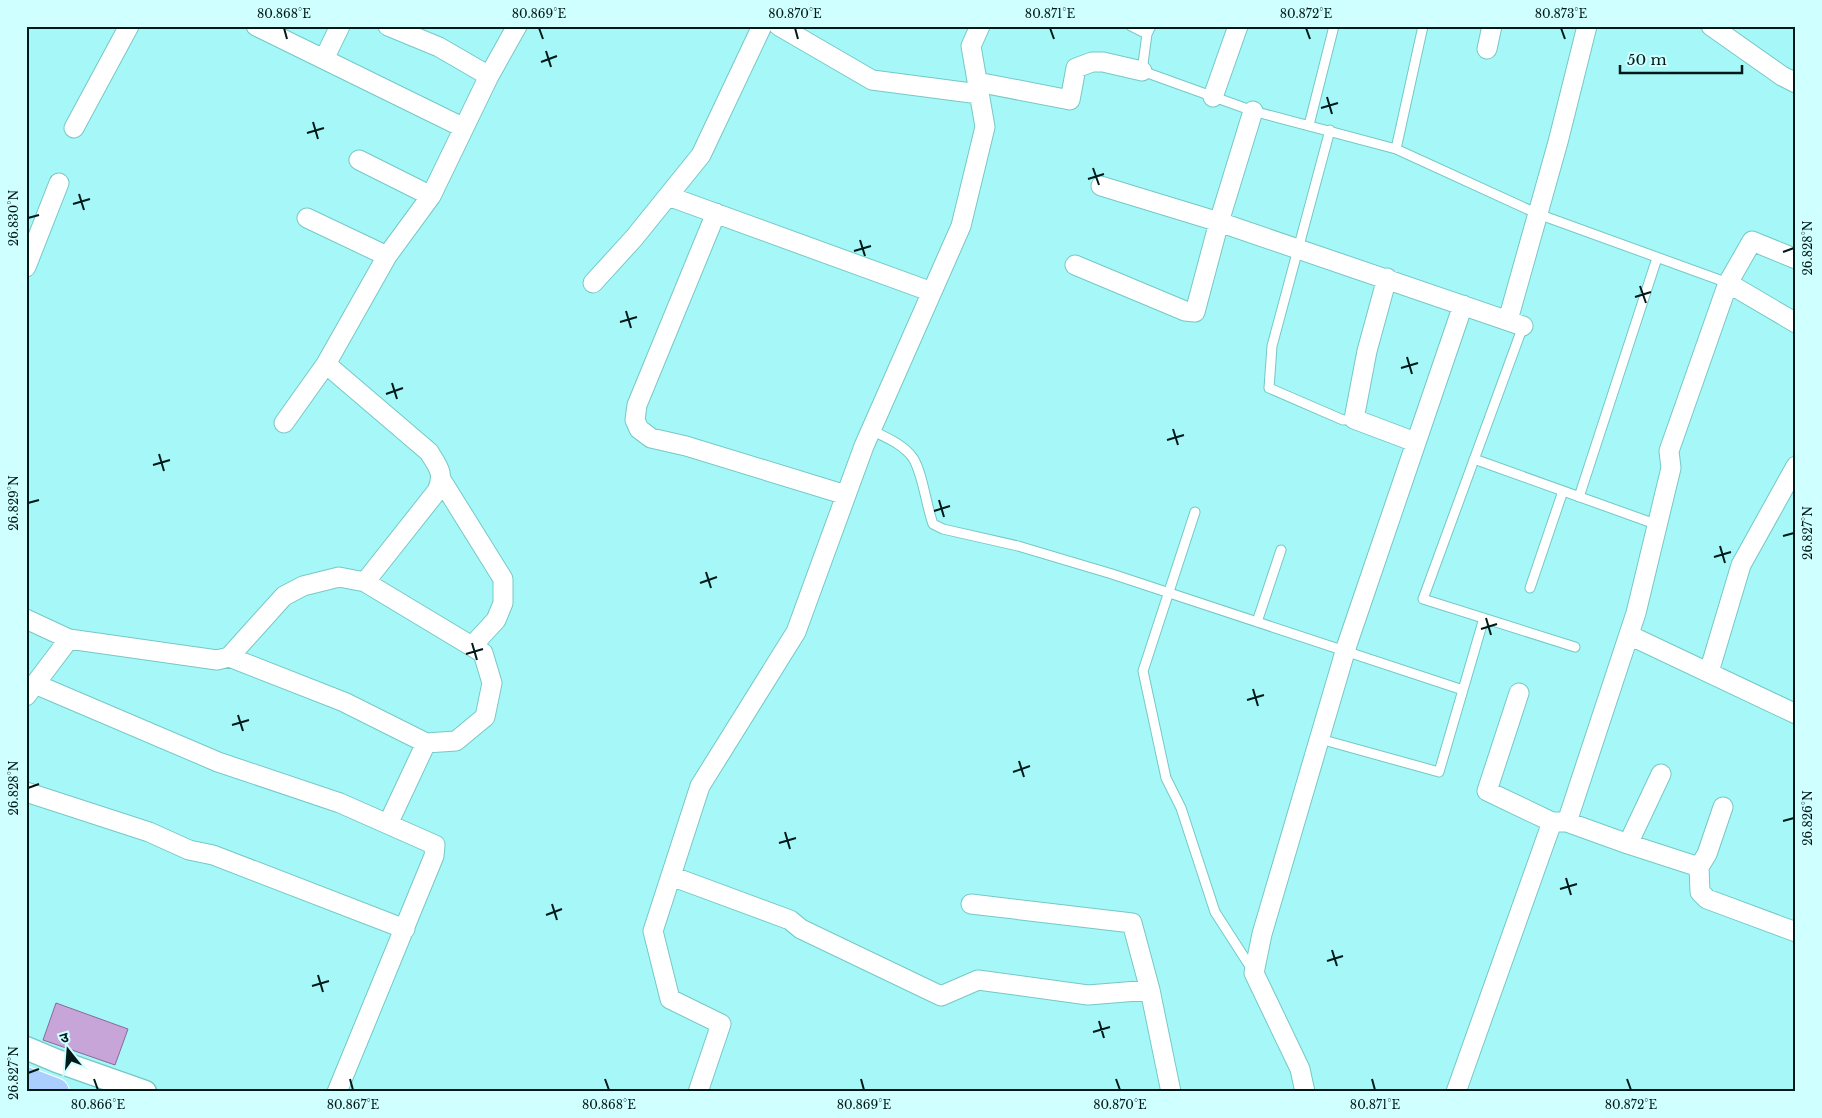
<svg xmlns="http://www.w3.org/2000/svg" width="1822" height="1118" viewBox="0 0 1822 1118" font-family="'Libre Baskerville','Noto Sans Devanagari',serif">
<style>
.building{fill:#c8a5d8;stroke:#896998}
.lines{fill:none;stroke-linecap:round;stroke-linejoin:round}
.service-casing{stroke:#76c8c7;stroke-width:11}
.minor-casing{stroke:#76c8c7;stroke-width:21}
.tertiary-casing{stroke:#76c8c7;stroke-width:25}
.trunk-casing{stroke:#fff;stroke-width:30}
.service{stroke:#fff;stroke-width:9}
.minor{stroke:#fff;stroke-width:19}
.tertiary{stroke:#fff;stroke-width:22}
.trunk{stroke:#aacffe;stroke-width:28}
.ticks{fill:none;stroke:#011919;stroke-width:2}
.neatline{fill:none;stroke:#011919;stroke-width:2}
.ticks-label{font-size:12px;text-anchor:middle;fill:#011919}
</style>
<rect width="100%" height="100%" fill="#a5f8f7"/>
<!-- building -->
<path class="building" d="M56,1003L128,1029L115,1065L43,1040Z"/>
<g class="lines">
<defs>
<path id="service" d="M1131,26L1147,34
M1151,26L1147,34L1142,71L1253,111L1396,149L1538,214L1728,283
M1309,125L1334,26
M1330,130L1272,346L1269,388L1343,420L1354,419
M1396,149L1423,26
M1523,326L1423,599L1575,647
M871,430C885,437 903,444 913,458C923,474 926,505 933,524L943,529L1018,546L1112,574L1463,690
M1474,459L1658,525
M1579,497L1657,258
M1195,512L1143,671L1166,778L1181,808L1215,912L1253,971
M1530,588L1563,491
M1257,622L1281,550
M1320,739L1439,772L1484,618"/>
<path id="minor" d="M256,26L460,126
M388,26L439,47L489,76
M779,26L872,80L979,94
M1711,26L1782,76L1796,83
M1487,49L1492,26
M324,59L340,26
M977,82L1070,100L1076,68L1092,62H1103L1142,71
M1213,97L1238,26
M74,128L129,26
M359,160L431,196
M1101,186L1219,222L1523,326
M668,196L932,292
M716,213L637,405L635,420L639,429L651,438L686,446L846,495
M307,218L387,256
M1075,265L1185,311L1195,312L1219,222L1253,111
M26,267L59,183
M1387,278L1367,351L1354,419L1415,442
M593,283L634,238L701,155L762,26
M1728,283L1796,323
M1508,320L1558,142L1587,26
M284,423L326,364
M442,481L503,579V603L496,620L472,646
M26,619L69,639L217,660L229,657L284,596L303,586L339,577L365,582L437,491C445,473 438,467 429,452L326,364L387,256L431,196L489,76L517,26
M1629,635L1796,714
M229,657L344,702L426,743L456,741L485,717L492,683L483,653L365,582
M1709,672L1741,565L1796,466
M35,684L218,762L340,803L435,845L434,856L337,1092
M1519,693L1487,791L1552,822
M26,696L69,639
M26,792L149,832L189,850L213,855L405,929
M1723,807L1707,854L1699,867L1700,892L1707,899L1796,932
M1567,822L1628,844L1699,867
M388,824L426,743
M1628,844L1661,774
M671,876L790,920L801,929L941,996L978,980L1088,995L1150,990
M971,904L1132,923L1150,990L1171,1092
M698,1092L721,1024L670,999L653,931L700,786L796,632L864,446L961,226L985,127L971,46L980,26
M1305,1092L1300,1069L1254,973L1262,934L1347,645L1463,305
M1456,1092L1552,822H1567L1636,613L1671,468L1669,451L1728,283L1752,241L1796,259"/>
<path id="tertiary" d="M26,1048L57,1061L145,1092"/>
<path id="trunk" d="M26,1081L55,1092"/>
</defs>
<!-- service casing -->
<use href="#service" class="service-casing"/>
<!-- minor casing -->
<use href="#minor" class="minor-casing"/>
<!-- tertiary casing -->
<use href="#tertiary" class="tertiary-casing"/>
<!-- trunk casing -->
<use href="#trunk" class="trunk-casing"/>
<!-- service -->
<use href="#service" class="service"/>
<!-- minor -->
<use href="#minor" class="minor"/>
<!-- tertiary -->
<use href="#tertiary" class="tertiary"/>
<!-- trunk -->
<use href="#trunk" class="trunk"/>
</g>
<!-- ticks -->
<path class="ticks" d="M284,28L287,39M539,28L543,39M795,28L798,39M1050,28L1054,39M1306,28L1310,39M1561,28L1565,39M546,51L551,67M541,62L557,56M1327,97L1332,114M1321,108L1338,103M313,122L318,139M307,133L324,128M1093,168L1099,185M1088,179L1104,174M79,194L84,210M73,204L90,199M28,218L39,215M860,240L865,256M854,251L871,246M1783,252L1794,248M1640,286L1646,303M1635,297L1651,292M626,311L631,328M620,322L637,317M1407,357L1412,374M1401,368L1418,363M392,383L397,399M386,394L403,388M1173,429L1178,445M1167,440L1184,435M159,454L164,471M153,465L170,460M939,500L944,517M28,503L39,500M934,511L950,506M1783,536L1794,533M1720,546L1725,563M1714,557L1731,552M706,572L711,588M700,583L717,577M1486,618L1491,635M1481,629L1497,624M472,643L477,660M466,654L483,649M1253,689L1258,706M1247,700L1264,695M238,715L243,731M232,725L249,720M1019,761L1024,777M1013,772L1030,766M28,788L39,784M1783,821L1794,818M785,832L790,849M779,843L796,838M1566,878L1571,895M1560,889L1577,884M552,904L557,920M546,915L562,909M1332,950L1337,966M1327,961L1343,956M318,975L323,992M312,986L329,981M1099,1021L1104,1038M1093,1032L1110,1027M28,1073L39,1069M94,1079L98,1090M350,1079L353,1090M605,1079L609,1090M861,1079L864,1090M1116,1079L1120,1090M1372,1079L1375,1090M1627,1079L1631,1090"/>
<!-- border -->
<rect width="1822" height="1118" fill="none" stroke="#cffffe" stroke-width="55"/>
<!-- north arrow -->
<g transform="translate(68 1050) rotate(343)" stroke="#cffffe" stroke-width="4" paint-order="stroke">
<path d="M0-4L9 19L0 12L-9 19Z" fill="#011919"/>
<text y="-8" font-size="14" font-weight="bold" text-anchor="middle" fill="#011919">उ</text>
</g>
<!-- scale -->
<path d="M1620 65v8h122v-8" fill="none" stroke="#011919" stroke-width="2.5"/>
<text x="1627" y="65" font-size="15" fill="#011919" stroke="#cffffe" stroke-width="4" paint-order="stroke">50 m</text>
<rect x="28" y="28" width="1766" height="1062" class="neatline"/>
<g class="ticks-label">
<text x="284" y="18">80.868°E</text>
<text x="539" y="18">80.869°E</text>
<text x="795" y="18">80.870°E</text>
<text x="1050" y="18">80.871°E</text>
<text x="1306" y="18">80.872°E</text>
<text x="1561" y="18">80.873°E</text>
<text transform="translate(14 218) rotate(-90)" y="4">26.830°N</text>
<text transform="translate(1808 248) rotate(-90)" y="4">26.828°N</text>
<text transform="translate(14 503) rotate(-90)" y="4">26.829°N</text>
<text transform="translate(1808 533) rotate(-90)" y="4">26.827°N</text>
<text transform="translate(14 788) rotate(-90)" y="4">26.828°N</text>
<text transform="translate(1808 818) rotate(-90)" y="4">26.826°N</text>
<text transform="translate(14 1073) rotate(-90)" y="4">26.827°N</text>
<text x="98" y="1109">80.866°E</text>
<text x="353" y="1109">80.867°E</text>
<text x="609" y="1109">80.868°E</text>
<text x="864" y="1109">80.869°E</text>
<text x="1120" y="1109">80.870°E</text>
<text x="1375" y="1109">80.871°E</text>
<text x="1631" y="1109">80.872°E</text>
</g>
</svg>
